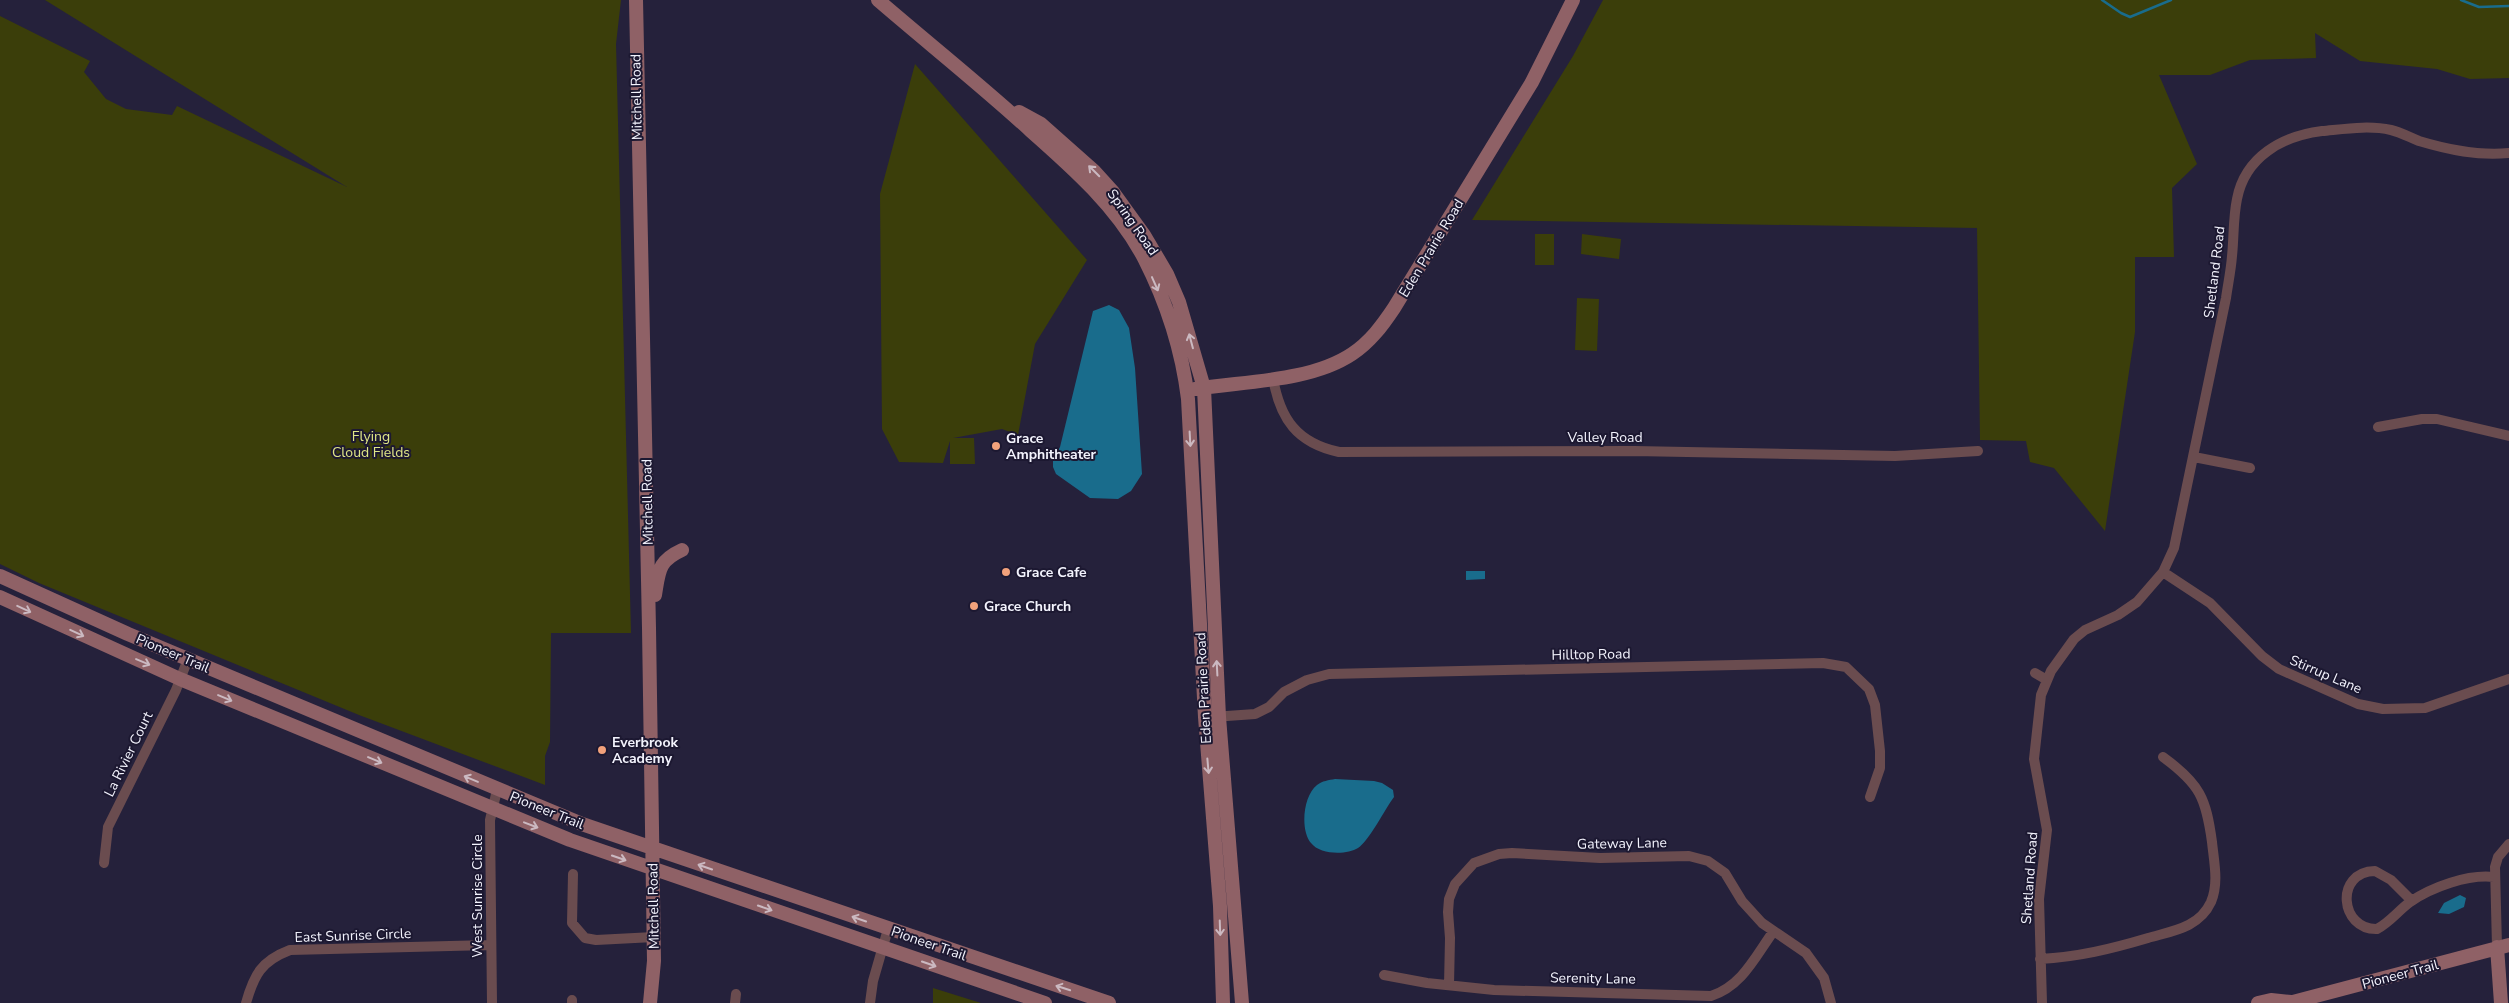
<svg xmlns="http://www.w3.org/2000/svg" width="2509" height="1003" viewBox="0 0 2509 1003" font-family="'Nunito Sans',sans-serif">
<style>
.green{fill:#3b3e0a}
.water{fill:#196c8c}
.lines{fill:none;stroke-linecap:round;stroke-linejoin:round}
.stream{stroke:#196c8c;stroke-width:2.5}
.street{stroke:#6a4c4f;stroke-width:10}
.secondary{stroke:#8f6166;stroke-width:14}
.oneway{stroke:#cbb9c1}
.poi-dot{fill:#f1a17b;stroke:#1c1831;stroke-width:2}
.labels{text-anchor:middle;stroke-width:4;stroke-linejoin:round;paint-order:stroke}
.street-label{font-size:14px;fill:#f3f3fd;stroke:#1c1831}
.park-label{font-size:14px;fill:#dfe686;stroke:#1c1831}
.poi-label{font-size:14px;font-weight:bold;fill:#f3f3fd;stroke:#1c1831;text-anchor:start}
</style>
<rect width="100%" height="100%" fill="#25213b"/>
<!-- green -->
<path class="green" d="M45,0H621L616,44L631,633H551L550,742L545,756V785L359,715L39,583L0,564V16L90,61L84,72L106,99L126,109L172,115L177,106L347,187Z
M1603,0H2509V78L2470,79L2437,69L2360,61L2315,33L2316,58L2250,60L2210,75H2159L2197,164L2172,188L2174,257H2135V332L2105,531L2054,468L2030,462L2026,441L1980,440L1977,228L1472,220L1573,56Z
M915,64L1087,260L1035,344L1018,435L1002,429L953,438H974L975,464H950V441L943,463L899,462L882,429L880,194Z
M1535,234H1554V265H1535Z
M1582,234L1621,239L1619,259L1581,254Z
M1577,298L1599,299L1597,351L1575,350Z
M933,988L981,1003H933Z"/>
<!-- water -->
<path class="water" d="M1109,305L1119,310L1129,328L1135,368L1142,474L1131,491L1118,499L1090,498L1056,474L1053,467V460L1060,447L1093,311Z
M1466,571H1485V579L1466,580Z
M1335,779L1374,781L1382,783L1393,790L1394,797C1385,809 1369,841 1358,848C1347,855 1320,855 1311,843C1300,830 1303,796 1317,785C1322,781 1329,780 1335,779Z
M2460,895L2466,898L2464,907L2449,914L2438,913L2444,903Z"/>
<g class="lines">
<!-- stream -->
<path class="stream" d="M2102,0L2121,13L2130,17L2171,0
M2461,0L2479,7L2509,6"/>
<!-- street -->
<path class="street" d="M1273,378C1280,419 1297,443 1339,452L1634,451L1895,456L1978,451
M2378,427L2422,419H2437L2509,436
M2194,457L2250,468
M2163,572L2210,603L2262,656L2279,669L2358,704L2383,709L2425,708L2509,679
M2035,673L2047,680
M1213,717L1255,714L1269,707L1284,692L1307,680L1329,674L1823,663L1846,667L1869,689L1875,705L1880,751V768L1870,797
M104,863L108,827L176,690L188,659
M573,874L572,923L585,938L596,940L654,937
M2412,901L2391,880L2375,871C2334,872 2340,930 2377,929C2389,923 2398,911 2410,902C2432,887 2468,874 2494,877
M2497,947L2495,867L2498,857L2509,844
M2040,959C2078,957 2111,949 2148,938C2172,931 2199,928 2211,902C2219,883 2214,862 2212,842C2206,798 2200,784 2163,757
M1384,975L1427,983L1494,990L1711,996C1742,986 1755,957 1773,932
M1449,985L1450,938L1448,912L1449,899L1455,884L1474,863L1499,854L1512,853L1600,858L1689,856L1708,861L1725,873L1742,901L1762,923L1806,953L1824,978L1831,1003
M572,1000V1003
M246,1003C254,975 261,961 290,950L490,945
M492,1003L490,820L497,790
M735,1003L736,994
M870,1003L873,981L888,929
M2042,1003L2039,899L2047,830L2034,759L2041,695L2051,671L2074,639L2085,630L2118,615L2137,602L2163,572L2174,548L2226,298C2228,284 2231,270 2232,256C2234,238 2233,218 2237,199C2245,157 2282,136 2322,131C2344,129 2369,125 2391,130C2400,132 2409,137 2419,141C2449,150 2478,156 2509,153"/>
<!-- secondary -->
<path class="secondary" d="M636,0L649,628L654,961L650,1003
M878,0C929,44 982,86 1031,131C1073,168 1117,207 1144,258C1166,301 1182,350 1188,399L1205,717L1220,906L1223,1003
M1019,112L1041,124L1094,171L1113,192L1144,235L1167,274L1179,302L1204,388L1219,717L1242,1003
M1195,389C1244,381 1310,382 1352,354C1370,342 1382,326 1394,308L1532,82L1573,0
M0,576L128,634L582,824L1109,1003
M655,595C659,571 658,561 682,550
M0,597L180,679L570,840L1045,1003
M2497,947L2501,1003
M2258,1003L2271,1000L2291,1002
M2289,1003L2509,945"/>
</g>
<!-- one-way arrows -->
<defs><path id="oneway-shaft" d="M-6 0H5M1.5-3L5.5 0L1.5 3" fill="none" stroke-width="1.6" stroke-linecap="round" stroke-linejoin="round" transform="scale(1.25)"/></defs>
<g class="oneway">
<use href="#oneway-shaft" transform="translate(1094 171) rotate(-135)"/>
<use href="#oneway-shaft" transform="translate(1155 284) rotate(66)"/>
<use href="#oneway-shaft" transform="translate(1191 341) rotate(-105)"/>
<use href="#oneway-shaft" transform="translate(1190 439) rotate(87)"/>
<use href="#oneway-shaft" transform="translate(24 609) rotate(25)"/>
<use href="#oneway-shaft" transform="translate(77 633) rotate(25)"/>
<use href="#oneway-shaft" transform="translate(143 662) rotate(23)"/>
<use href="#oneway-shaft" transform="translate(1217 668) rotate(-93)"/>
<use href="#oneway-shaft" transform="translate(225 698) rotate(23)"/>
<use href="#oneway-shaft" transform="translate(375 760) rotate(23)"/>
<use href="#oneway-shaft" transform="translate(1208 766) rotate(85)"/>
<use href="#oneway-shaft" transform="translate(471 779) rotate(-157)"/>
<use href="#oneway-shaft" transform="translate(531 825) rotate(21)"/>
<use href="#oneway-shaft" transform="translate(619 858) rotate(19)"/>
<use href="#oneway-shaft" transform="translate(705 867) rotate(-161)"/>
<use href="#oneway-shaft" transform="translate(765 908) rotate(19)"/>
<use href="#oneway-shaft" transform="translate(859 919) rotate(-161)"/>
<use href="#oneway-shaft" transform="translate(1220 928) rotate(88)"/>
<use href="#oneway-shaft" transform="translate(929 964) rotate(19)"/>
<use href="#oneway-shaft" transform="translate(1063 988) rotate(-162)"/>
</g>
<!-- markers -->
<g class="poi-dot">
<circle cx="996" cy="446" r="5"/>
<circle cx="1006" cy="572" r="5"/>
<circle cx="974" cy="606" r="5"/>
<circle cx="602" cy="750" r="5"/>
</g>
<g class="labels">
<!-- street labels -->
<g class="street-label">
<text transform="translate(636 97) rotate(-91)" y="5">Mitchell Road</text>
<text transform="translate(1133 222) rotate(55)" y="5">Spring Road</text>
<text transform="translate(1431 248) rotate(-59)" y="5">Eden Prairie Road</text>
<text transform="translate(2214 272) rotate(-83)" y="5">Shetland Road</text>
<text x="1605" y="442">Valley Road</text>
<text transform="translate(647 502) rotate(-91)" y="5">Mitchell Road</text>
<text transform="translate(173 653) rotate(23)" y="5">Pioneer Trail</text>
<text transform="translate(1591 654) rotate(-1)" y="5">Hilltop Road</text>
<text transform="translate(2326 674) rotate(23)" y="5">Stirrup Lane</text>
<text transform="translate(1203 688) rotate(-93)" y="5">Eden Prairie Road</text>
<text transform="translate(128 754) rotate(-64)" y="5">La Rivier Court</text>
<text transform="translate(547 810) rotate(22)" y="5">Pioneer Trail</text>
<text transform="translate(1622 843) rotate(-1)" y="5">Gateway Lane</text>
<text transform="translate(2029 878) rotate(-86)" y="5">Shetland Road</text>
<text transform="translate(477 896) rotate(-90)" y="5">West Sunrise Circle</text>
<text transform="translate(653 906) rotate(-91)" y="5">Mitchell Road</text>
<text transform="translate(353 935) rotate(-2)" y="5">East Sunrise Circle</text>
<text transform="translate(929 943) rotate(19)" y="5">Pioneer Trail</text>
<text transform="translate(2400 974) rotate(-15)" y="5">Pioneer Trail</text>
<text transform="translate(1593 978) rotate(1)" y="5">Serenity Lane</text>
</g>
<!-- park labels -->
<g class="park-label">
<text x="371" y="441">Flying<tspan x="371" dy="16">Cloud Fields</tspan></text>
</g>
<!-- poi labels -->
<g class="poi-label">
<text x="1006" y="443">Grace<tspan x="1006" dy="16">Amphitheater</tspan></text>
<text x="1016" y="577">Grace Cafe</text>
<text x="984" y="611">Grace Church</text>
<text x="612" y="747">Everbrook<tspan x="612" dy="16">Academy</tspan></text>
</g>
</g>
</svg>
